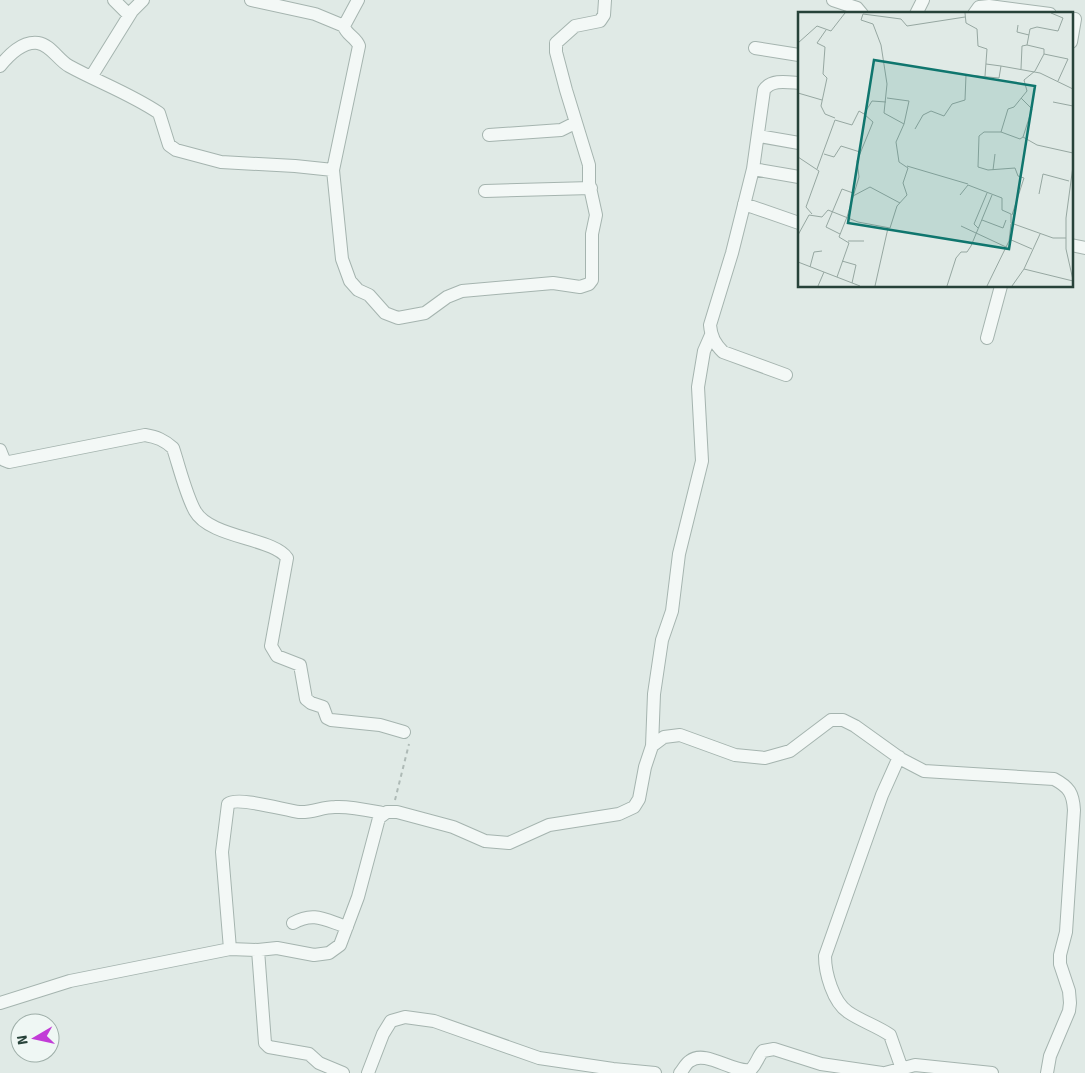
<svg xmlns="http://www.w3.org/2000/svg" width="1085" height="1073" viewBox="0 0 1085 1073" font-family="Signika,sans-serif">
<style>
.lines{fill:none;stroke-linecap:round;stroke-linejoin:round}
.minor-casing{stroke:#a5b4af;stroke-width:14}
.path{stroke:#aebab6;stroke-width:2;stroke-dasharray:4 4;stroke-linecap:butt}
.minor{stroke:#f3f8f6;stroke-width:12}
.inset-road{fill:none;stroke:#96a7a1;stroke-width:1}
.view{fill:#0f766e;fill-opacity:0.15;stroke:#0f766e;stroke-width:2.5}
.inset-edge{fill:none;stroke:#274239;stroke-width:2.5}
</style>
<rect width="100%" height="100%" fill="#e0eae6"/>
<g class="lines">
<defs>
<path id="minor" d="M114,0L129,15
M251,0L315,14L344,26
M358,0L344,26C346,35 356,37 359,46L333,170L342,259L350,281L358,290L369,295L385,313L398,318L425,313L447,297L462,291L553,283L580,287L589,284L592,280V234L596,215L589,183V165L566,90L556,52V43L575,26L600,21L604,15L605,0
M833,0L857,8L862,14
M916,14L923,0
M974,14L979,7L989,6L1050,14
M1071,42L1075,19
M755,48L799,55
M0,66C9,55 22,41 38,43C51,45 58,60 69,66C98,82 131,94 159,113L169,145L176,150L221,162L295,166L333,170
M91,77L132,11L143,0
M489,135L561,130L575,123
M759,136L799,143
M753,169L799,177
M485,191L591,188
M744,204L799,223
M1071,245L1085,248
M987,338L1001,286
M786,375L723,352C715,344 711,337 710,325L732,253L753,169L764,90C771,79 787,82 799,83
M0,450L4,460L9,462L145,435C157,437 164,440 173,448C179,466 186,495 195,511C210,538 274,538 287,558L271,646L277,656L300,665L306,699L311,703L323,707L327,718L331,720L380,725L404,732
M652,746L654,694L662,640L672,611L679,554L702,461L698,387L704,351L711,335
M899,757L882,795L825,956C825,973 833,1002 848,1012C861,1021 877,1026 890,1035L902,1069
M293,923C314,911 325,920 347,927
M230,949L222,852L228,804C237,796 284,810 299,812C312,813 322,807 335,807C350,806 367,810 382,813
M258,950L265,1043L269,1047L309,1054L319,1063L343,1073
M0,1003L70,981L230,949L258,950L277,948L314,955L329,953L340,945L358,897L379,818L387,812H397L453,827L485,841L509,843L549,825L619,814L634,807L639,799L645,767L652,746L664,737L680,735L735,755L765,758L790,751L831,720H843L855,726L901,759L924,771L1054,779C1069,787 1073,793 1074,810L1066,932L1060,955V964L1069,991L1070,1003L1069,1011L1050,1056L1047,1073
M368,1073L383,1034L391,1021L405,1017L434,1021L539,1058L613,1069L655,1073
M680,1073C683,1070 686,1063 690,1061C705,1049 733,1073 750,1070C756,1066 758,1056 763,1051L774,1049L821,1064L882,1073
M885,1073L915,1065L992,1073"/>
</defs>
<!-- minor casing -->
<use href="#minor" class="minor-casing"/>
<!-- path -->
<path class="path" d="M395,800L409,744"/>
<!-- minor -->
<use href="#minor" class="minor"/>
</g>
<!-- overview -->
<g transform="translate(798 12)">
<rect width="275" height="275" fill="#e0eae6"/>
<path class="inset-road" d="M167,1L168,11L179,17L180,34L189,37L187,64M65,2L103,7L109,14L167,5M220,13L219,20L231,23M28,18L19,31L27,35L25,62L29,66L23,94L27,102L37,106M0,31L19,14L33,19L47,1M229,33L246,37V42L270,47L260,69M188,52L203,54M223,57L224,34L229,33L232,17L239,15L260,19L265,6L253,1M0,81L24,88M89,86L111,89L106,112M223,86L234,97L225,125M255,90L275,94M117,117L125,103L133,99L146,104L154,92L167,88L168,63L201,66L203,54L242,61L275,77M203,120L210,97L216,95L229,79L226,68L237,59L246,42M26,142L36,145L43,134L62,140M0,145L21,159L8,195L14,202M109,154L170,172M275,154L268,206V237L275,268M19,157L37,108L54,113L61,99L66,102M195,158L197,142M241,182L245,162L271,169M162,183L170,173L204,186V198L213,202V211L255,226H268M55,184L72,175L102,191M214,203L226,166L220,164L217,156L190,158L180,155L181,124L186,120H203L222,127L225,125L239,133L275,141M49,205L61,165L59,149L75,110L66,102L74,89L88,90M184,208L205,216L208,208M163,214L208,235M180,216L176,212L189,181M42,222L28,215L44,177L55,181M0,223L11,203L24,205L30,198L60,210L92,216L99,194L109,183L105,171L110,156L101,150L98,130L106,112L86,101L89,72L83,33L75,12L63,8L65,2M211,227L234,237M50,229H66M44,249L58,253L54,271M0,250L62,274M12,255L16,240L24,239M226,257L275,269M39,265L51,231L41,225L49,205M20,274L26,260M77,274L90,216M149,274L158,246L163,240H169L173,234L194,183M189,274L211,229L213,212M214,274L226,257L242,222"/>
<path class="view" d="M76,48L237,74L211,237L50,211Z"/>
<rect width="275" height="275" class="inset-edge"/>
</g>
<!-- north arrow -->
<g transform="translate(35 1038) rotate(261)"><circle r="24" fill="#eff7f4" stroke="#9fafa9"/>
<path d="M0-4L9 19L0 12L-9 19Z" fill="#c23cd7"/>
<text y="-8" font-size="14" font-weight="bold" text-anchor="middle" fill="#274239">N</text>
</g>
</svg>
